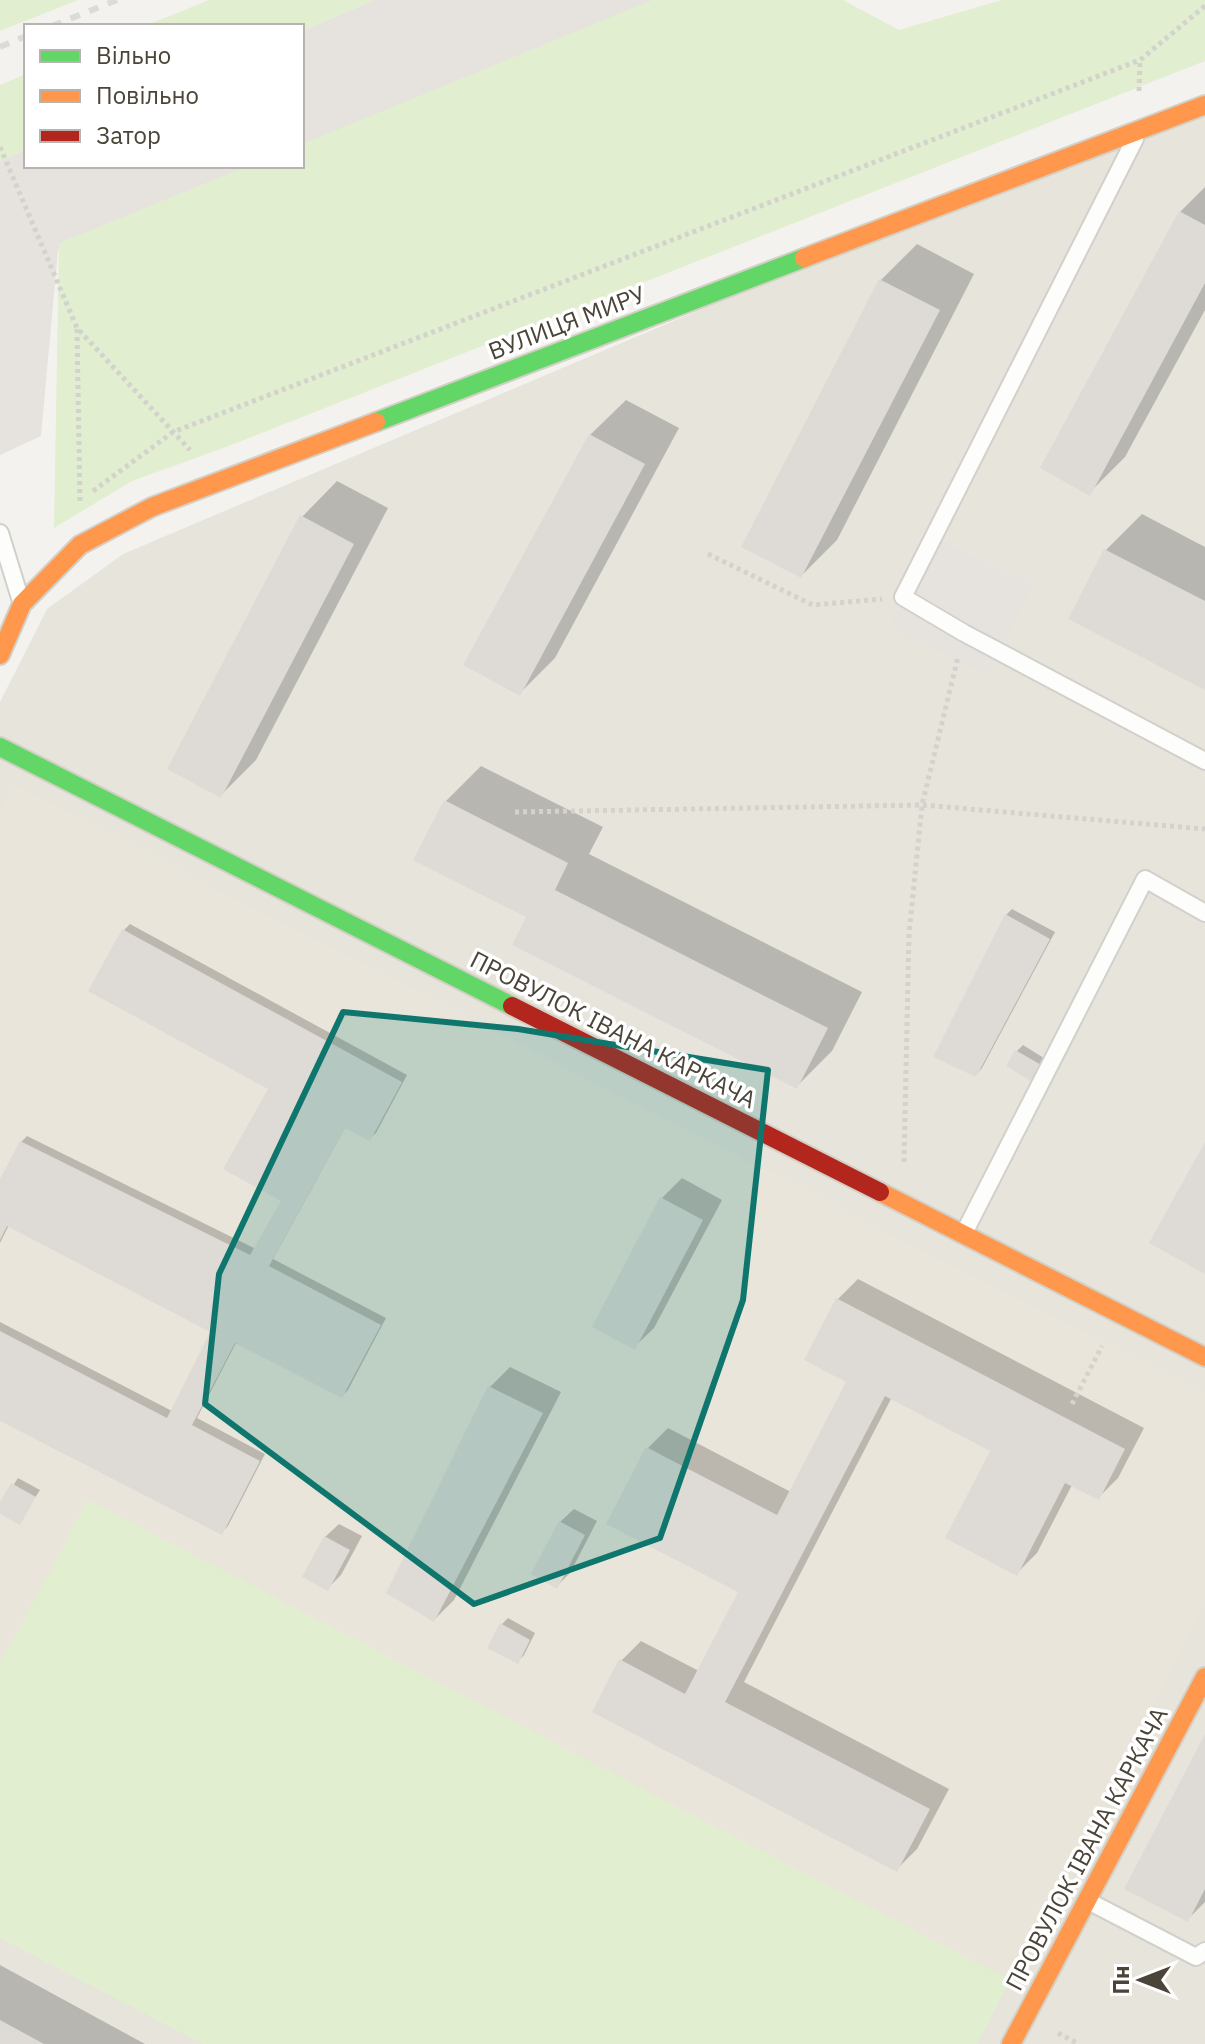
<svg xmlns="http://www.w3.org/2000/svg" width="1205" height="2044" viewBox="0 0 1205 2044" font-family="'IBM Plex Sans',sans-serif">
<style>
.residential{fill:#e7e4dc}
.industrial{fill:#e6e2de}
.education{fill:#eae5da}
.green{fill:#e1eecf}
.parking{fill:#e6e3df}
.shadow{fill:#0003}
.building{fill:#dedbd6}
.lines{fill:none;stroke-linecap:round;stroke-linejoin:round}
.lane-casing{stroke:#d2d0cb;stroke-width:20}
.fast-casing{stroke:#d3cfc5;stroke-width:22}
.slow-casing{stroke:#d3cfc5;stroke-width:22}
.jam-casing{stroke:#d3cfc5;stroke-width:22}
.path{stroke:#d3d2cc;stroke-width:5;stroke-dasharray:4 4;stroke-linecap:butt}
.lane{stroke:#fdfdfc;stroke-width:16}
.fast{stroke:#63d668;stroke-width:18}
.slow{stroke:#ff974d;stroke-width:18}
.jam{stroke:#b3261e;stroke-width:18}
.rail{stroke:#dbdbda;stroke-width:6;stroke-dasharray:10 10;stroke-linecap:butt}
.marked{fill:#0f766e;fill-opacity:0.2;stroke:#0f766e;stroke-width:6;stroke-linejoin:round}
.labels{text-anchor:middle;stroke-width:7;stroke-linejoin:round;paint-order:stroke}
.street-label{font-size:24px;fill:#4b4439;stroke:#fff}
</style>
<rect width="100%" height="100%" fill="#f4f2ee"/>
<!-- residential -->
<path class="residential" d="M1205,96V2044H0V702L47,609L123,554Z"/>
<!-- industrial -->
<path class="industrial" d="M374,0H654L302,148V31Z
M26,150V166H258L58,250L41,436L0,455V161Z"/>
<!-- education -->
<path class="education" d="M15,786L1205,1395V1603L977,2044H203L0,1938V816Z"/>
<!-- green -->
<path class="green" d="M0,0H78L0,31Z
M209,0H374L302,31V26H145Z
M652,0H843L899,30L1002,0H1205V61L226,447L132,481L54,528L59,243L247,166H302V144Z
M26,74V150L0,161V85Z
M88,1500L1010,1980L977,2044H203L0,1938V1665Z"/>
<!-- parking -->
<path class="parking" d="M933,536L1032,584L988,676L888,628Z"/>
<!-- shadow -->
<path class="shadow" d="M1205,187V310L1125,457L1089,493L1180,212Z
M917,244L974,274L837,540L801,576L881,280Z
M626,400L679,428L555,658L520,693L590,435Z
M337,481L388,508L256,760L221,795L302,517Z
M1142,514L1205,547V687L1071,618L1106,550Z
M481,766L603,827L589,854L862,992L832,1051L797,1086L529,916L446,801Z
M1012,909L1055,932L982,1068L976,1075L1006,915Z
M130,924L407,1075L376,1133L369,1139L346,1126L273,1259L386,1318L348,1390L342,1396L237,1341L197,1418L265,1454L228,1526L222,1532L0,1419V1322L172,1411L213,1331L9,1225L0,1243V1184L21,1142L27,1136L256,1249L284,1200L270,1088L124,930Z
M1023,1045L1047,1060L1039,1074L1016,1052Z
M682,1178L722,1200L654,1328L634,1347L662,1198Z
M858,1279L1144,1428L1118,1478L1098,1498L1072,1485L1037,1553L1017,1573L993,1450L892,1397L744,1682L949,1789L917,1849L897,1869L621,1661L641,1641L699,1671L741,1592L648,1448L668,1428L791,1492L848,1381L838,1299Z
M510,1367L561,1392L454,1600L434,1620L490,1387Z
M18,1478L40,1490L19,1523L0,1512V1506Z
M574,1509L597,1521L570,1573L557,1586L560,1522Z
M339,1524L362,1536L341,1575L328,1588L325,1537Z
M508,1618L535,1633L524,1655L518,1661L502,1624Z
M1205,1738V1902L1187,1920Z
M0,1965L145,2044H0Z"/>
<!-- building -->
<path class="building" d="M1179,211L1205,225V283L1090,496L1040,468Z
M879,279L940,310L801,578L741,547Z
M589,434L645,464L520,696L463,665Z
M300,515L354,544L221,798L167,769Z
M1104,549L1205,601V690L1068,619Z
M444,800L568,863L555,890L828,1028L797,1089L512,945L526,917L413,860Z
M1005,914L1050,939L976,1077L933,1057Z
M122,929L402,1082L370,1141L345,1128L269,1266L381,1325L342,1398L235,1343L192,1425L260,1461L222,1535L0,1421V1331L167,1418L210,1332L7,1226L0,1240V1179L20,1141L250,1255L281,1201L223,1169L268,1089L88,991Z
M1015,1050L1043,1066L1034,1083L1006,1066Z
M1205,1142V1274L1149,1243Z
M660,1197L703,1220L635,1350L592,1327Z
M836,1298L1125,1449L1099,1500L1065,1483L1017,1576L945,1538L990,1451L885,1396L725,1702L930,1809L897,1872L592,1712L619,1659L685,1694L738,1592L606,1524L646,1447L777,1515L846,1382L804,1360Z
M488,1386L543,1413L434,1622L386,1593Z
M11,1483L36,1497L20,1525L0,1514V1502Z
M559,1521L585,1535L557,1589L531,1574Z
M324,1536L350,1550L328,1591L302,1577Z
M500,1623L530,1640L518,1664L487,1648Z
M1205,1734V1889L1188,1922L1124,1889Z
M0,2020L44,2044H0Z"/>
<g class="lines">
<defs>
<path id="lane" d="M1135,139L903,597L964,633L1205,761
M0,533L20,598
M964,1233L1145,879L1205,913
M1090,1902L1196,1957L1205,1951"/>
<path id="fast" d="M376,422L804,258
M0,747L512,1006"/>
<path id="slow" d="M804,258L1205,105
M0,655L22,604L80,545L152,507L376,422
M880,1192L1205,1357
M1011,2044L1205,1677"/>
<path id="jam" d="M512,1006L880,1192"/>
</defs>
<!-- lane casing -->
<use href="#lane" class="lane-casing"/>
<!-- fast casing -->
<use href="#fast" class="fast-casing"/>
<!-- slow casing -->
<use href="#slow" class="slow-casing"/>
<!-- jam casing -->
<use href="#jam" class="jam-casing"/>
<!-- path -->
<path class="path" d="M1139,91L1140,60
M0,147L77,328L190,450
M77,329L80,503
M93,491L173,432L1140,60L1205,6
M708,554L813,605L882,599
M515,812L922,805L1205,829
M904,1162L909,934L922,805L958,657
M1072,1404L1102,1346
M1058,2033L1079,2044"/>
<!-- lane -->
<use href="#lane" class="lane"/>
<!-- fast -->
<use href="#fast" class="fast"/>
<!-- slow -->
<use href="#slow" class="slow"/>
<!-- jam -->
<use href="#jam" class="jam"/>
<!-- rail -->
<path class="rail" d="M52,26L117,0
M0,47L26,36"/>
</g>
<!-- marked area -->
<path class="marked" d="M343,1012L518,1029L768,1070L743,1300L660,1538L474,1604L205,1404L219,1274Z"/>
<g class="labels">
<!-- street labels -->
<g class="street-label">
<text transform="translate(567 323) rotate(-21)" y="8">ВУЛИЦЯ МИРУ</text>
<text transform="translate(613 1030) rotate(27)" y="8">ПРОВУЛОК ІВАНА КАРКАЧА</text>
<text transform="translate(1087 1849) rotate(-62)" y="8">ПРОВУЛОК ІВАНА КАРКАЧА</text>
</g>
</g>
<!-- legend -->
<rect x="24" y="24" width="280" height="144" fill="#ffffff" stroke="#b7b4b0" stroke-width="2"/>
<rect x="40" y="50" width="40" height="12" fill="#63d668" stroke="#b7b4b0" stroke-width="2"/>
<text x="96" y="64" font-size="24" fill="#4b4439">Вільно</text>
<rect x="40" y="90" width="40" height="12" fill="#ff974d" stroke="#b7b4b0" stroke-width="2"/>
<text x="96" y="104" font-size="24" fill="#4b4439">Повільно</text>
<rect x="40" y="130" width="40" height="12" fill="#b3261e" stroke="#b7b4b0" stroke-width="2"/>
<text x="96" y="144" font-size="24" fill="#4b4439">Затор</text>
<!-- north arrow -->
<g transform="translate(1141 1980) rotate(270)" stroke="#ffffff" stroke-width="6" paint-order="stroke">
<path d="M0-6L14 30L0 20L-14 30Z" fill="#4b4439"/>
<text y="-12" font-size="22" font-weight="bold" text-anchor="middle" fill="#4b4439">Пн</text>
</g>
</svg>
